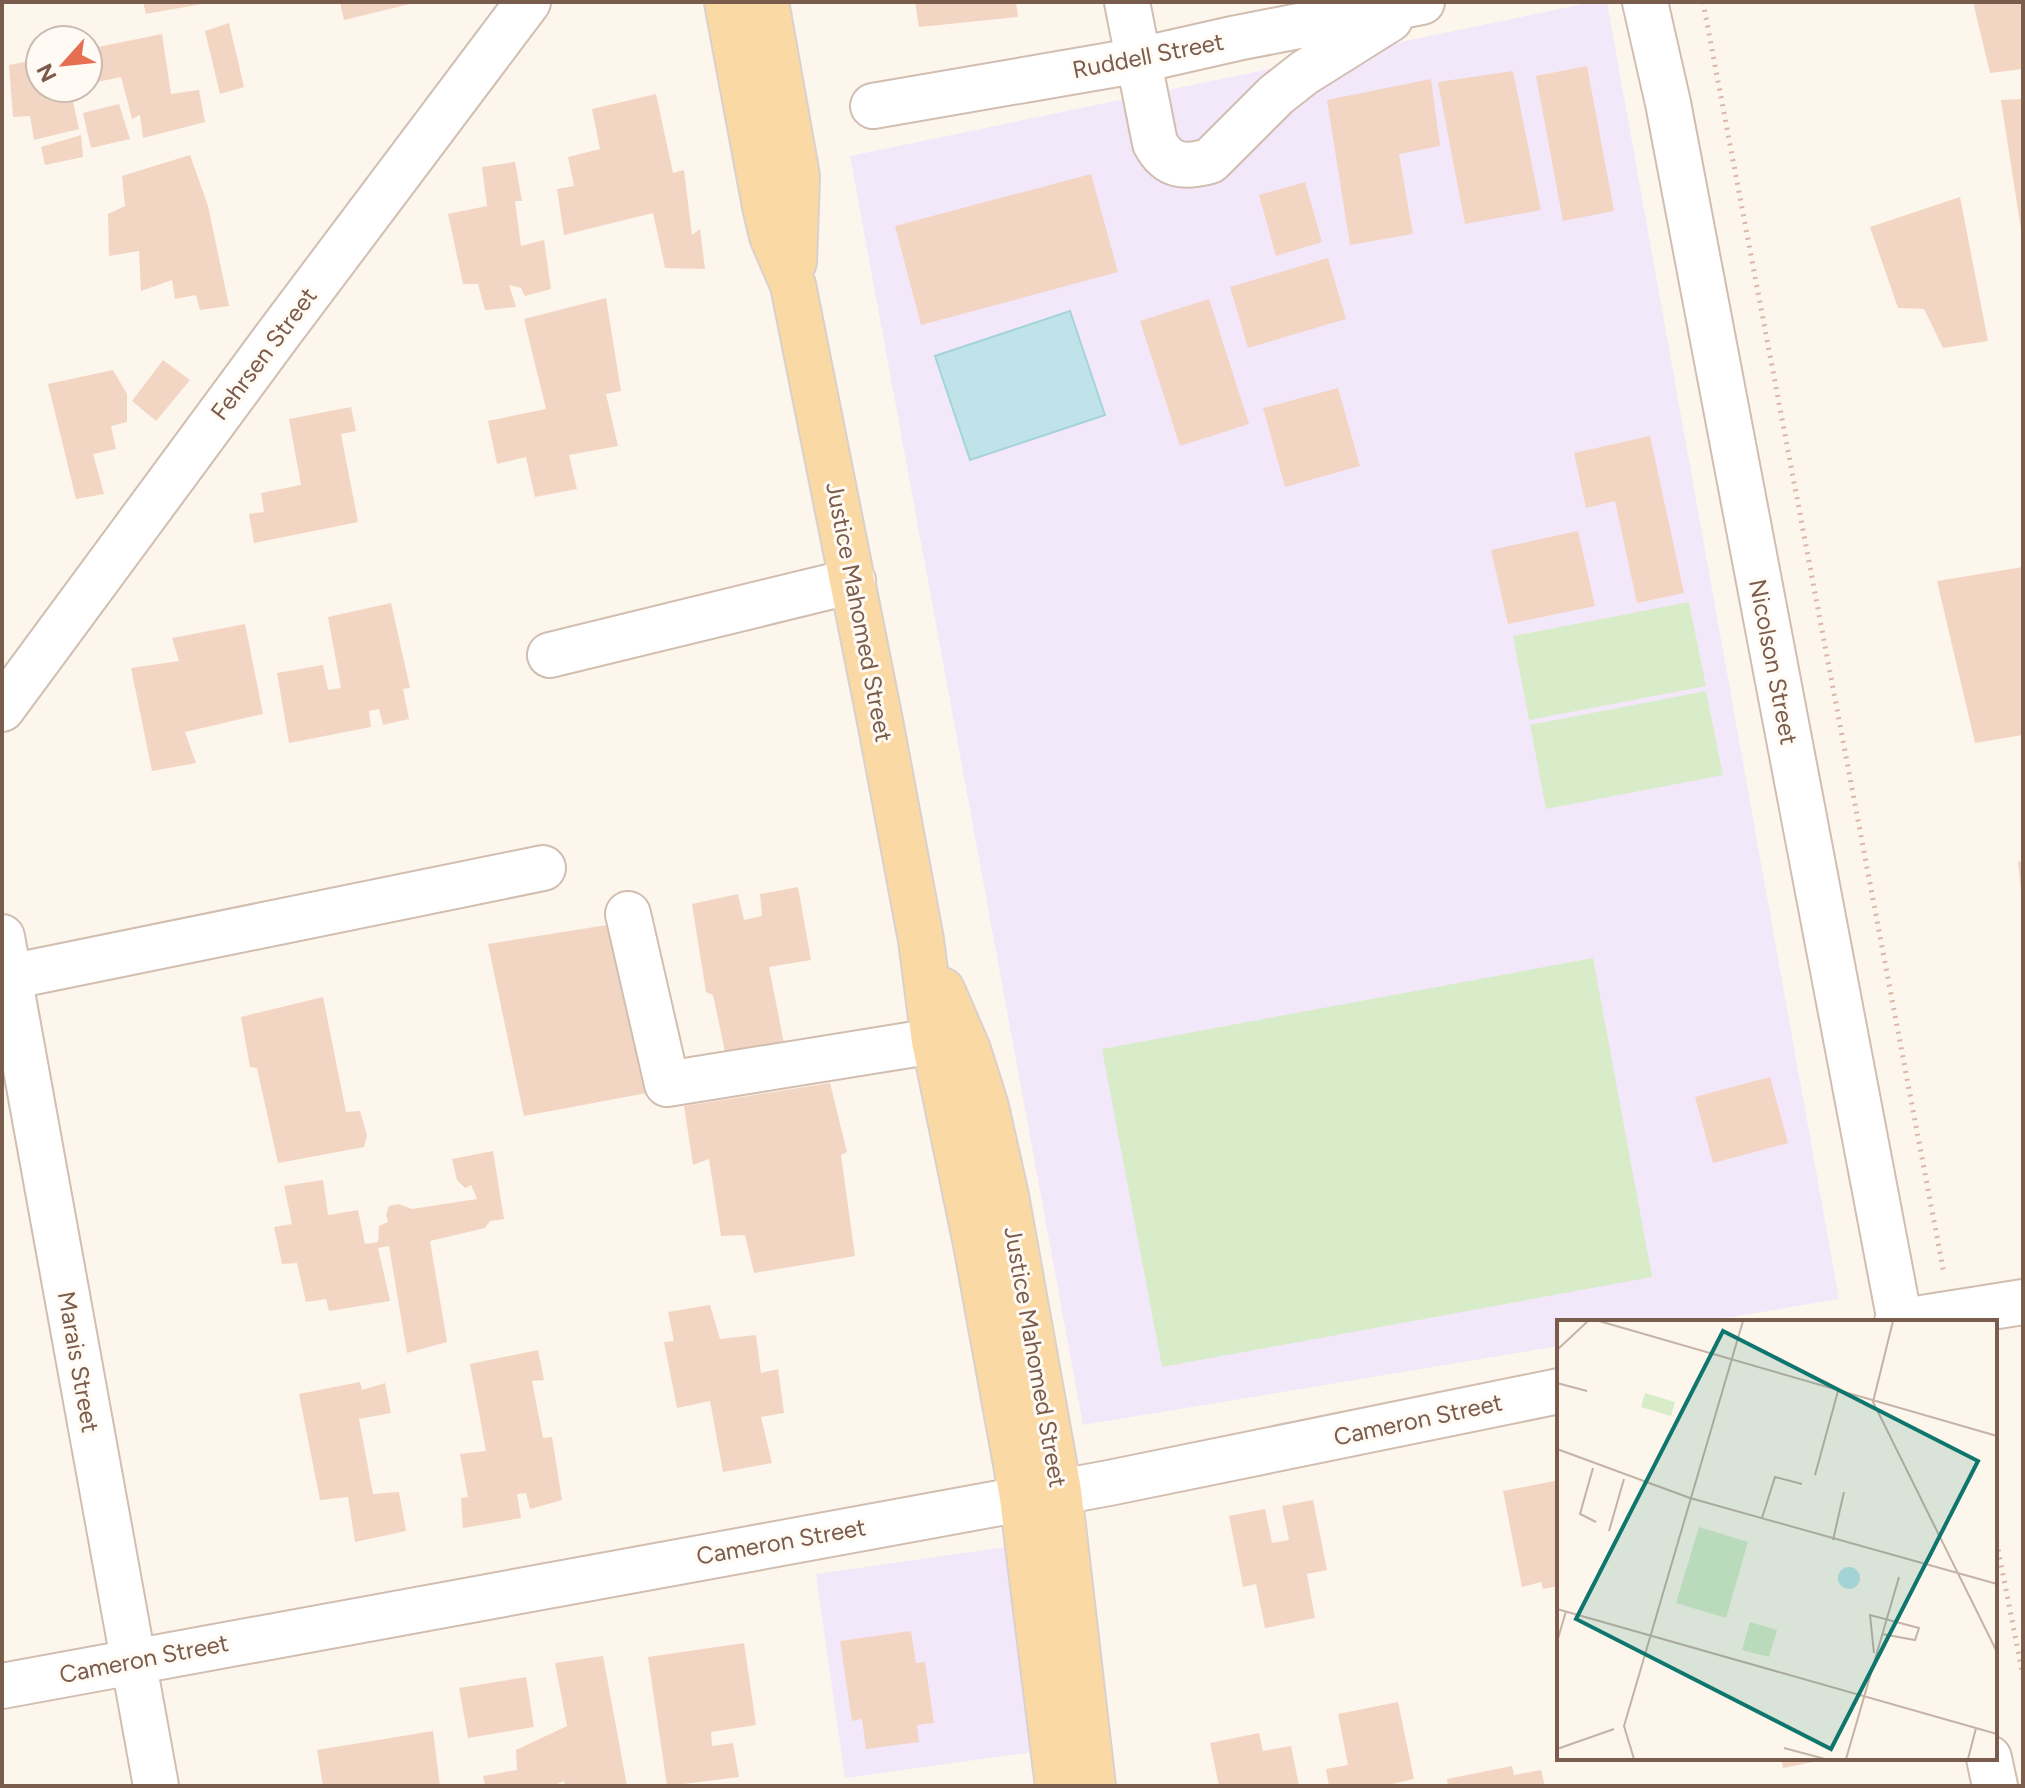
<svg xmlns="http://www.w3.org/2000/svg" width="2025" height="1788" viewBox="0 0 2025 1788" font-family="Figtree,sans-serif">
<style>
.education{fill:#f3e8fa}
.green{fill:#d8ecc9}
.water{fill:#bfe3e8;stroke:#a5d3da;stroke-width:2}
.building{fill:#f3d5c3}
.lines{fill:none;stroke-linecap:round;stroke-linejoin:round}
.minor-casing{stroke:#d1beb0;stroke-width:48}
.major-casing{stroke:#dad1cd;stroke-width:48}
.path{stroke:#d9b8a5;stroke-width:5;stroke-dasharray:2 6;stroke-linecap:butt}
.minor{stroke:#fff;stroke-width:44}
.major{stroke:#fbd9a5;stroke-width:44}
.labels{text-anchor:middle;stroke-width:6;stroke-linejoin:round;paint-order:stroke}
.street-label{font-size:24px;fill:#7a5c4d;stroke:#fffaf3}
.inset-road{fill:none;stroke:#c5b3a7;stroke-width:2}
.view{fill:#0f766e;fill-opacity:0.15;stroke:#0f766e;stroke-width:4}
.inset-edge{fill:none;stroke:#7a5c4d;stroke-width:4}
</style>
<rect width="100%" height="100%" fill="#fdf6ec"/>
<!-- education -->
<path class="education" d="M1593,2H1607L1839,1299L1702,1322H1559V1346L1083,1425L850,156Z
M1026,1544L1055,1749L845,1778L816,1574Z"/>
<!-- green -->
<path class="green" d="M1689,602L1706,686L1529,720L1513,636Z
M1706,691L1723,775L1546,809L1530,725Z
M1593,958L1652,1277L1162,1367L1102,1049Z"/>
<!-- water -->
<path class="water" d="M1070,311L1105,415L970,460L935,356Z"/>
<!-- building -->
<path class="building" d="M143,2H202V4L146,14Z
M340,2H414V3L344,20Z
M915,2H1016L1018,17L919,27Z
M1973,2H2023V69L1990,73Z
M229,23L244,87L220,94L205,31Z
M162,34L171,94L199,90L205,122L143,138L140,115L132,119L121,77L88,84V49Z
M40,59V88H70L79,129L34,140L30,116L13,117L9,65Z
M1587,66L1614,211L1563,221L1536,76Z
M1513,71L1541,210L1465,224L1438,82Z
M1431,79L1440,146L1399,154L1413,234L1350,245L1327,100Z
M656,94L673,173L684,170L692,235L700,229L705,269L665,268L653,213L564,235L557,189L574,186L568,157L600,149L592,109Z
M2023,99V230H2021L2001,100Z
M119,104L130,139L91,148L83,113Z
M81,135L83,157L45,165L41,147Z
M190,155L208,206L229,306L200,310L196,295L175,299L172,280L141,291L139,251L109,256L108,214L125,206L122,176Z
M515,162L522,201H515L521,246L544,240L551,289L525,296L521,288L509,285L516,307L485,310L478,284H463L448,214L487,206L482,167Z
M1091,174L1118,272L921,325L895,226Z
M1305,182L1322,242L1276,256L1259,195Z
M1960,197L1988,341L1943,348L1924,309L1898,308L1870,227Z
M1328,258L1346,319L1248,348L1230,287Z
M606,298L621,391L606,394L618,446L569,455L577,489L535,497L526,457L497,464L488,421L546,409L524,319Z
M1209,299L1249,424L1180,446L1140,321Z
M163,360L190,380L156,421L132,401Z
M113,370L127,394V422L111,426L116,449L93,454L104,494L76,499L48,384Z
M1338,388L1360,466L1285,487L1263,408Z
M351,407L356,431L341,434L358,522L254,543L249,514L264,512L261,493L301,485L289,419Z
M1650,436L1684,593L1637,603L1615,501L1586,508L1574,453Z
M1578,531L1595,606L1508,624L1491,550Z
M2023,567V735L1975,743L1937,581Z
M391,603L410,688L403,689L409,719L383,725L379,709L369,711L371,727L289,743L277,673L323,665L328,690L341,688L328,617Z
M245,624L263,714L185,732L196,763L152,771L131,668L179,661L172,638Z
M2023,861V890H2021L2018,862Z
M798,887L811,960L769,967L785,1049L727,1061L713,995L706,992L692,904L738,894L744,920L762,916L760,894Z
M626,922L663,1090L524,1116L488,944Z
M323,997L346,1112L360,1111L367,1135L364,1147L278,1163L257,1068L250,1067L241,1017Z
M1770,1077L1788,1143L1713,1163L1695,1097Z
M830,1083L847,1152L841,1155L855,1256L754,1273L745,1235L721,1236L709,1159L693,1165L684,1106Z
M493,1151L504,1219L490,1221L485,1228L430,1241L447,1342L407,1353L389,1246L378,1248L390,1301L329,1311L326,1299L306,1302L297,1263L282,1264L274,1227L292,1224L284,1186L323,1180L328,1215L358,1210L365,1244L378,1242L379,1226L388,1222L386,1215L389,1206L399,1204L412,1209L477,1199L471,1185L465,1188L457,1180L452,1159Z
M710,1305L720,1339L756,1335L761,1373L778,1369L784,1413L761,1417L772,1463L723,1472L710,1401L677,1408L664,1342L674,1341L668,1312Z
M538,1350L544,1380L532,1381L543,1438L552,1437L562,1500L530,1509L526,1493L517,1494L521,1518L463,1528L461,1498L468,1497L460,1454L486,1451L470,1364Z
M360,1382L362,1390L385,1383L391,1413L359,1419L373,1494L399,1492L406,1531L355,1542L348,1497L320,1500L299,1394Z
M1559,1480V1586L1543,1589L1541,1582L1522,1587L1503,1491Z
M1313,1500L1327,1570L1307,1574L1315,1618L1265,1628L1256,1584L1243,1587L1229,1516L1265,1509L1272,1543L1289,1540L1282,1506Z
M911,1631L916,1663L925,1662L934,1723L917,1725L919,1742L866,1749L862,1719L852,1721L840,1641Z
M744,1643L756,1725L711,1732L712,1746L733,1743L739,1777L667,1786L648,1657Z
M603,1656L627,1786H565L564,1781L553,1786H485L483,1776L517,1770L516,1750L567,1726L555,1663Z
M526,1677L534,1727L468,1738L459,1688Z
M1398,1702L1414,1779L1383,1786H1329L1326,1769L1348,1765L1338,1714Z
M433,1731L440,1786H323L317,1750Z
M1259,1733L1263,1751L1291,1746L1299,1786H1219L1210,1743Z
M1781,1758H1828V1759L1783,1768Z
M1512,1766L1514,1775L1541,1770L1545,1786H1448L1447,1779Z"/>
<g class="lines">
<defs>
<path id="minor" d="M1127,2L1155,143C1168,167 1184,168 1210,161L1276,95L1304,73L1390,19
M1645,2L1668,103L1900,1322
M873,106L1140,60L1237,38L1422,2
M550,655L853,581
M2,709L280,332L528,2
M628,914L667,1084L934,1041
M2,937L156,1786
M9,977L543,868
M1897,1322L2023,1302
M2,1686L1109,1483L1559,1391
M1989,1758L1995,1786"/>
<path id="major" d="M727,2L765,206L772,236L793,285L881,726L921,940L934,1041L976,1244L1022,1497L1058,1786
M766,2L797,176L794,262
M942,990L968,1050L986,1107L1006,1196L1059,1491L1093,1786"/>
</defs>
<!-- minor casing -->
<use href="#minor" class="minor-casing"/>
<!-- major casing -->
<use href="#major" class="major-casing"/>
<!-- path -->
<path class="path" d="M1703,2L1944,1274
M1995,1534L2023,1676"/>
<!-- minor -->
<use href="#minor" class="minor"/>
<!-- major -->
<use href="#major" class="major"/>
</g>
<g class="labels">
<!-- street labels -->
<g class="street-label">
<text transform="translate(1148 56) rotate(-11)" y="8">Ruddell Street</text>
<text transform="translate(264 354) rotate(-53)" y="8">Fehrsen Street</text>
<text transform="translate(859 612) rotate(79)" y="8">Justice Mahomed Street</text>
<text transform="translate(1773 662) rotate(79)" y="8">Nicolson Street</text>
<text transform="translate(1035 1357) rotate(80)" y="8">Justice Mahomed Street</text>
<text transform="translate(78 1362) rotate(80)" y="8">Marais Street</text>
<text transform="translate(1418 1420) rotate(-12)" y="8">Cameron Street</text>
<text transform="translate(781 1542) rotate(-10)" y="8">Cameron Street</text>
<text transform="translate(144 1659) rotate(-11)" y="8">Cameron Street</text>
</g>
</g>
<!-- overview -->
<g transform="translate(1557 1320)">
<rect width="440" height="440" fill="#fdf6ec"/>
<path d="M88,73L118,82L114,96L84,87ZM142,207L191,222L169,298L119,283ZM193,302L220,310L212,337L185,330Z" fill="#d8ecc9"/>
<path d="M281 258a11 11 0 1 1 22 0a11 11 0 1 1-22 0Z" fill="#bfe3e8"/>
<path class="inset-road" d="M42,1L440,116M336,1L316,82L440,332M0,30L31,1M0,63L30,71M0,129L133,178L440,264M36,148L23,194L39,202M258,155L281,71M205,198L218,157L245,164M52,211L67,159M276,220L287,172M0,289L440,414M0,322L9,291M317,333L313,295L362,308L358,320L325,314M227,428L268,439M0,429L57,409M77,439L67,406L186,1M289,439L342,257M411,439L419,408"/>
<path class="view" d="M166,11L421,141L274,429L19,299Z"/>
<rect width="440" height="440" class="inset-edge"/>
</g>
<!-- border -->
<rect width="2025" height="1788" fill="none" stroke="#7a5c4d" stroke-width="8"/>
<!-- north arrow -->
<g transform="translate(64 64) rotate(243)"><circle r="38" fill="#fffaf3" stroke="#cabbb1" stroke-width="2"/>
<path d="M0-6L14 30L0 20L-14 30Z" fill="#e76f51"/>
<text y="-12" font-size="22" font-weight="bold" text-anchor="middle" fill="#7a5c4d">N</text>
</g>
</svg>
